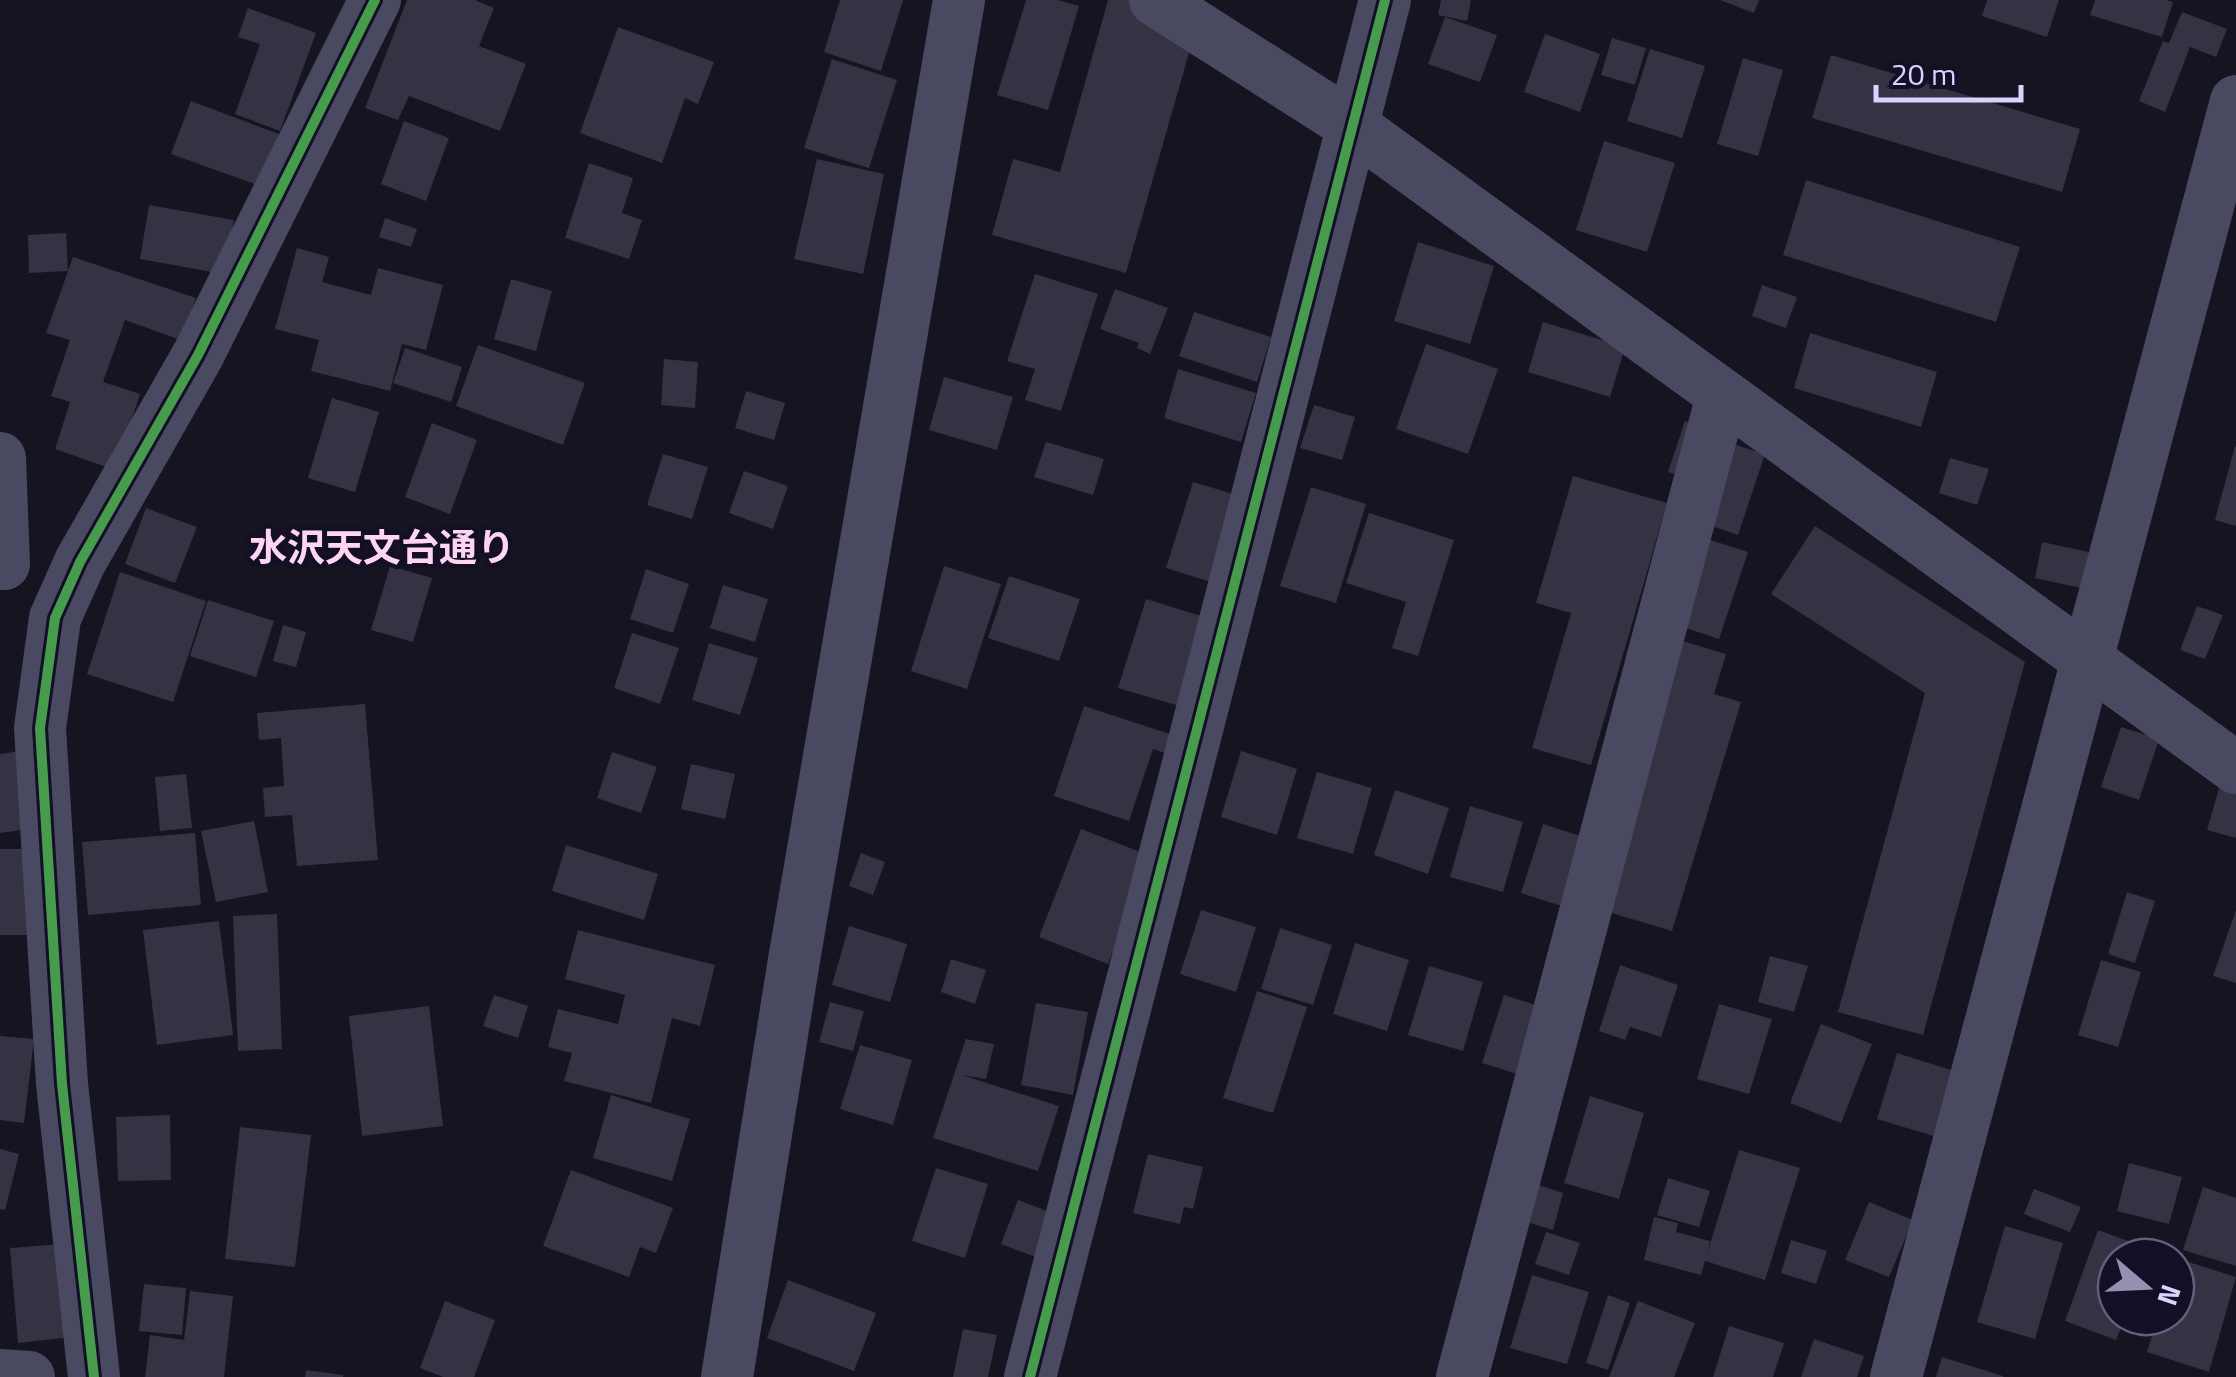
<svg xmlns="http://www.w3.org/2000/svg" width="2236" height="1377" viewBox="0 0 2236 1377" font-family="'Titillium Web','Noto Sans JP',sans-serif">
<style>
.building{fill:#343243}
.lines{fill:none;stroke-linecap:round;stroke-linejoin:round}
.minor{stroke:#4a4962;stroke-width:52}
.cycleway-casing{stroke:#130f26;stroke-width:16}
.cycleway{stroke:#469c4c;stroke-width:10}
.labels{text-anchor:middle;stroke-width:9;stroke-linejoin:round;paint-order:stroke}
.neighbourhood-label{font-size:38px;font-weight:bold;fill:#ffd6f0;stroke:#130f26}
</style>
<rect width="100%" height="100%" fill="#161421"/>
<!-- building -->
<path class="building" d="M407,0H475L494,8L479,46L526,64L500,131L409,96L398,120L365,108Z
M840,0H903L881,71L824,52Z
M1026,0H1058L1079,6L1048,110L997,95Z
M1108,0H1136L1195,32L1126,273L992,235L1013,159L1060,172Z
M1441,0H1471L1467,21L1438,15Z
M1720,0H1759L1754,13Z
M1987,0H2059L2047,37L1982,16Z
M2095,0H2166L2173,2L2162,37L2090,15Z
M248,8L316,33L280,131L235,114L260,44L238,37Z
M2182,12L2227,29L2216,57L2190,47L2165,112L2139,101L2163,41L2169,43Z
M1445,17L1497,35L1480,82L1428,64Z
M618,27L714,62L698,104L685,98L662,163L580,133Z
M1545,34L1600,54L1580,112L1524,92Z
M1612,38L1646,48L1635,85L1601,75Z
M1650,49L1705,66L1682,138L1627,121Z
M1831,55L2080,129L2062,192L1812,118Z
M1743,58L1783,70L1758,156L1717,144Z
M832,59L897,80L869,168L804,148Z
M191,101L279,134L260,186L171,154Z
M404,121L449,138L426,201L381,184Z
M1604,141L1675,163L1647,252L1576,230Z
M817,159L884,174L863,274L794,259Z
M589,163L633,178L622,213L642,220L629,259L565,238Z
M1806,180L2020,247L1996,322L1783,255Z
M149,205L234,220L223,274L140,259Z
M385,218L417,229L411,247L379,237Z
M66,233L68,271L29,273L28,235Z
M1418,242L1494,266L1470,344L1394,321Z
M297,248L329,257L322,282L371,295L378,268L443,285L426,350L402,344L390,391L311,371L319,340L275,329Z
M73,257L196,298L181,340L125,320L103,382L140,394L115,470L55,449L70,402L51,396L70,340L46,333Z
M1035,274L1098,294L1061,411L1025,400L1035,369L1007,361Z
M511,279L552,291L536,351L494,339Z
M1762,285L1797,297L1786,328L1752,316Z
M1115,289L1168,308L1150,354L1137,348L1139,343L1100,329Z
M1194,312L1271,337L1257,382L1179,356Z
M1543,322L1625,347L1610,397L1528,372Z
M1810,333L1937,372L1921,427L1794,388Z
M1426,344L1498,369L1468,454L1396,429Z
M478,345L585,383L563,445L456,406Z
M405,348L462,367L451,402L393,383Z
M664,359L698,362L695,408L661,405Z
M1178,369L1256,393L1241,442L1164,418Z
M944,377L1013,397L997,450L929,430Z
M746,391L785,403L774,440L735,428Z
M332,398L379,412L355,492L308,478Z
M1314,405L1355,417L1342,460L1300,448Z
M1685,421L1705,428L1687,478L1668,472Z
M432,423L477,440L450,514L405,497Z
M1720,440L1765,454L1738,535L1694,520Z
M1046,442L1104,459L1093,495L1034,477Z
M2235,446L2236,447V526L2215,520Z
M663,454L708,467L692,519L647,505Z
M1950,458L1989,469L1977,505L1939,493Z
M744,471L788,486L773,529L729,513Z
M1573,476L1667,503L1591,765L1532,748L1571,613L1536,603Z
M1193,482L1240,496L1214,583L1166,568Z
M1311,487L1366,504L1336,603L1280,586Z
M146,508L197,527L175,583L125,564Z
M1369,513L1454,540L1418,656L1392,648L1406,602L1346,583Z
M1815,526L2025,662L1923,1035L1838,1012L1925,693L1771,594Z
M1695,535L1748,552L1719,639L1668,622Z
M2042,542L2089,552L2081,588L2035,578Z
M390,566L432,578L413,642L371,630Z
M944,566L1001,584L967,689L911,671Z
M646,569L689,584L673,633L630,619Z
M120,572L206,601L173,702L87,674Z
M1009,576L1080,599L1059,661L988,638Z
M723,585L768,599L755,642L710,628Z
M1146,599L1211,619L1183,707L1118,688Z
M208,600L274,621L256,677L190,656Z
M2197,606L2223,615L2205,659L2180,650Z
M283,625L306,632L296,667L273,661Z
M632,633L679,648L660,704L614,688Z
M1676,639L1726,654L1714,694L1741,702L1672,931L1595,908Z
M709,643L758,658L740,715L692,700Z
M365,704L378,860L297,866L292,815L265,817L263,788L284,786L281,738L259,740L257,713Z
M1084,706L1176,736L1170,755L1153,749L1129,821L1054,796Z
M2121,727L2159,739L2139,800L2101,787Z
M20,751L30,829L0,833V754Z
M1241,751L1297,769L1277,835L1221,817Z
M612,752L657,767L641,813L597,798Z
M691,764L735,774L725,819L681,809Z
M1317,772L1372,788L1353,854L1297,838Z
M186,774L192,828L160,831L155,777Z
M2220,785L2236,789V838L2207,830Z
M1395,790L1449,808L1428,874L1374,855Z
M1470,806L1523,822L1503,892L1450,877Z
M254,821L268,892L216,902L201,831Z
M1543,824L1599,842L1577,911L1521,893Z
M1081,829L1151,856L1108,964L1039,937Z
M195,833L201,905L88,915L82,842Z
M566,845L658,874L644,920L552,891Z
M0,849H35L34,935H0Z
M861,853L885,862L873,895L849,886Z
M2127,892L2155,901L2135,963L2108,954Z
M1201,910L1256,927L1236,992L1180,974Z
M2236,910V983L2213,976Z
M277,914L282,1049L238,1051L233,916Z
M219,921L233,1035L157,1045L143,930Z
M849,926L907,944L890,1002L832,985Z
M1280,928L1332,945L1313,1005L1261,989Z
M578,930L715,965L700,1026L672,1018L651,1103L564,1081L572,1053L548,1047L558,1009L618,1024L625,995L565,979Z
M1355,943L1409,960L1387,1031L1333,1014Z
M1770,956L1808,966L1794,1012L1758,1002Z
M951,959L986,970L975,1004L941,992Z
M2101,960L2141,972L2118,1047L2078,1035Z
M1620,965L1678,985L1661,1037L1630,1027L1625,1040L1599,1031Z
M1429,966L1483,982L1463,1051L1408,1035Z
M1257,991L1307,1007L1273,1113L1223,1098Z
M494,995L528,1006L518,1038L483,1026Z
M1504,995L1555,1011L1533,1079L1482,1063Z
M830,1002L864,1011L853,1051L819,1042Z
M1036,1003L1088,1012L1073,1095L1021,1085Z
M1719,1004L1772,1019L1749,1094L1697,1079Z
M429,1006L443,1126L362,1136L349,1016Z
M1821,1024L1872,1044L1841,1123L1790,1103Z
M0,1036L34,1039L24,1123L0,1120Z
M966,1039L994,1044L986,1079L962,1075L1059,1106L1038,1171L933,1138Z
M860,1045L912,1060L893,1125L840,1109Z
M1897,1053L1957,1072L1937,1137L1877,1119Z
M611,1095L690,1119L672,1181L593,1158Z
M1590,1096L1644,1113L1619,1199L1564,1183Z
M170,1115L171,1180L118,1181L116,1117Z
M240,1127L311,1135L295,1267L225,1259Z
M0,1149L19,1154L5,1210L0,1209Z
M1739,1150L1800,1168L1765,1280L1705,1261L1701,1275L1644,1260L1654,1217L1678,1223L1676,1232L1710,1241L1707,1254Z
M1148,1154L1203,1167L1193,1209L1184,1207L1180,1224L1133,1213Z
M2129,1163L2182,1177L2169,1224L2117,1211Z
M936,1168L988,1184L965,1258L912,1241Z
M571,1170L673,1208L656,1253L640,1247L629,1277L543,1246Z
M1668,1178L1710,1191L1699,1227L1657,1215Z
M1529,1182L1563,1193L1553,1230L1518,1219Z
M2203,1187L2236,1198V1266L2183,1250Z
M2034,1189L2081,1207L2070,1232L2024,1214Z
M1018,1200L1055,1214L1038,1258L1001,1244Z
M1869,1202L1913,1220L1889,1277L1845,1260Z
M2005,1226L2063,1243L2035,1339L1977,1322Z
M2098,1230L2150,1249L2147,1257H2116V1317H2125L2116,1340L2065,1321Z
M1546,1232L1580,1243L1569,1275L1535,1264Z
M1791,1240L1827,1251L1816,1284L1781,1273Z
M63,1244L72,1337L18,1343L10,1248Z
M2176,1258L2236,1277L2209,1372L2147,1352L2158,1317H2176Z
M1532,1275L1589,1292L1567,1364L1510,1348Z
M788,1280L876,1313L854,1371L767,1338Z
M144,1284L186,1288L182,1335L139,1331Z
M190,1291L233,1296L224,1377H145L150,1335L184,1340Z
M1608,1295L1630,1303L1608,1370L1586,1363Z
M445,1301L495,1320L474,1377H443L420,1368Z
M1638,1301L1695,1323L1674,1377H1609Z
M1729,1326L1784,1343L1773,1377H1713Z
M963,1329L997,1335L988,1377H953Z
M1814,1339L1864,1356L1857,1377H1801Z
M1942,1357L2003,1376V1377H1936Z
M306,1370L343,1375V1377H305Z"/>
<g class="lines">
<!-- minor -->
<path class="minor" d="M1155,0L1353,126L2236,768
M0,458L4,564
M0,1375L29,1377
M94,1377L62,1084L40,728L55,618L80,562L198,355L375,0
M727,1377L794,960L959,0
M1030,1377L1385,0
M1462,1377L1722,396
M1896,1377L2236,101"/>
<defs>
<path id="cycleway" d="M94,1377L62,1084L40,728L55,618L80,562L198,355L375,0
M1030,1377L1385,0"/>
</defs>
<!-- cycleway casing -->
<use href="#cycleway" class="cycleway-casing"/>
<!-- cycleway -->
<use href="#cycleway" class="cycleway"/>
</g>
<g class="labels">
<!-- neighbourhood labels -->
<g class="neighbourhood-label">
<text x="382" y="561">水沢天文台通り</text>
</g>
</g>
<!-- north arrow -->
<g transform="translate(2146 1287) rotate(109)"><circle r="48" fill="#130f26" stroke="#625e7d" stroke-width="2.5"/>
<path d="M0-8L18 38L0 25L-18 38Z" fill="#9591b1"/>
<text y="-15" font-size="28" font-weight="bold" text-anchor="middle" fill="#d9d4ff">N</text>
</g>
<!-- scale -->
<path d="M1876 85v15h145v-15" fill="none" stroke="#d9d4ff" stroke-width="5"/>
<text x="1891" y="85" font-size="30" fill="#d9d4ff" stroke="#130f26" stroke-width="8" paint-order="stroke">20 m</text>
</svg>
